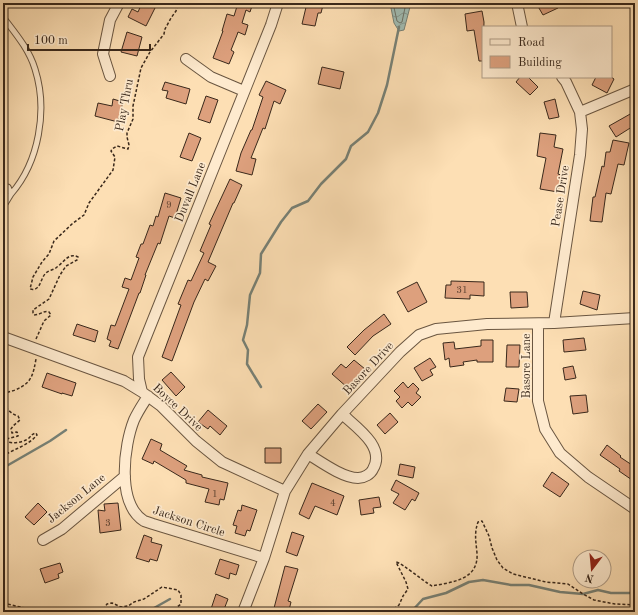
<svg xmlns="http://www.w3.org/2000/svg" width="638" height="615" viewBox="0 0 638 615" font-family="'Old Standard TT',serif">
<style>
.water{fill:url(#water-waves);stroke:#778176}
.lines{fill:none;stroke-linecap:round;stroke-linejoin:round}
.shore{stroke:#6d7267;stroke-width:1}
.stream{stroke:#778176;stroke-width:2.5}
.building{fill:#dda07d;stroke:#39281b}
.service-casing{stroke:#6a5641;stroke-width:7}
.minor-casing{stroke:#6a5641;stroke-width:12}
.path{stroke:#39281b;stroke-width:1.5;stroke-dasharray:3 2;stroke-linecap:butt}
.service{stroke:#feeace;stroke-width:5}
.minor{stroke:#feeace;stroke-width:10}
.labels{text-anchor:middle;stroke-width:3.5;stroke-linejoin:round;paint-order:stroke}
.number-label{font-size:10px;fill:#624634}
.street-label{font-size:12px;fill:#39281b;stroke:#feeace}
</style>
<defs>
<pattern id="water-waves" width="16" height="10" patternUnits="userSpaceOnUse"><rect width="16" height="10" fill="#a1bcb3"/><path d="M0 5q4-4 8 0t8 0" fill="none" stroke="#849991"/></pattern>
</defs>
<rect width="100%" height="100%" fill="#fddfb4"/>
<filter id="stains"><feTurbulence type="fractalNoise" baseFrequency=".005" numOctaves="4"/><feColorMatrix values="0 0 0 0 .2 0 0 0 0 .09 0 0 0 0 .02 0 0 0 .5 -.17"/></filter>
<radialGradient id="worn" r=".72"><stop offset=".6" stop-color="#630" stop-opacity="0"/><stop offset="1" stop-color="#630" stop-opacity=".3"/></radialGradient>
<!-- water -->
<path class="water" d="M390,3H411L404,30L399,31L394,23Z"/>
<g class="lines">
<!-- shore -->
<path class="shore" d="M393,3L397,21L400,23L402,22L406,3"/>
<!-- stream -->
<path class="stream" d="M261,387L247,364L248,350L243,340L247,325L250,295L260,273L261,254L281,222L292,208L308,201L321,184L346,159L351,146L368,132L378,113L387,85L399,27
M3,468L50,441L66,430
M147,612L170,599
M411,612L423,599L446,593L469,582L483,580L511,585H529L560,592L583,594L598,590L611,593H635"/>
</g>
<!-- building -->
<path class="building" d="M142,3H150L156,6L146,26L128,17L132,9L138,12Z
M238,3H253L250,12L246,10L242,23L248,25L245,35L238,32L237,35L231,50L234,52L229,64L213,58L223,31H222L227,14L234,16Z
M307,3L323,5L321,13H318L315,26L302,24Z
M536,3H556L558,8L543,15Z
M482,11L484,22L483,61H479L474,30L467,31L465,14Z
M127,32L142,37L137,56L121,52Z
M322,67L344,72L340,89L318,84Z
M520,77H528L538,87L530,95L516,82Z
M596,77H611L614,79L607,93L592,85Z
M266,81L286,90L280,104L274,101L265,129L263,128L251,158L256,159L252,175L236,171L241,153L251,130H252L263,97L259,95Z
M165,82L190,89L186,104L166,98L168,91L162,90Z
M206,96L218,100L210,123L198,119Z
M113,99L123,102L118,122L95,116L98,103L112,106Z
M555,99L559,117L549,119L544,102Z
M632,113L635,118V125L616,137L609,126Z
M189,133L201,138L192,161L180,157Z
M540,133L556,135L554,147L563,149L558,174L561,175L558,192L540,189L546,158L537,156Z
M613,140L629,143L624,165L618,164L611,194L606,193L602,222L590,221L593,197H595L602,166L604,167L606,152H610Z
M230,179L242,185L234,203H233L208,262L216,266L208,281L205,279L194,302L172,361L162,357L181,305L178,304L188,280L191,281L204,253L200,251L211,225L209,224Z
M165,193L181,198L175,218L169,216L160,244L158,243L145,275H146L140,293H139L118,349L109,346L111,341L107,339L111,325L115,326L129,289L122,287L125,278L131,280L139,258L136,257L141,244H143L150,225L153,226L156,216L158,217Z
M451,281L484,282V296L470,295V299L445,298L446,285H451Z
M417,282L427,302L408,312L397,292Z
M583,291L600,295L597,310L580,304Z
M510,292H527L528,307L511,308Z
M384,314L391,324L373,336L355,355L347,347L364,330Z
M77,324L98,331L95,342L73,335Z
M584,338L586,350L564,352L563,340Z
M481,340H493V362H477V360L463,362L464,365L450,367L449,358L445,360L443,343L454,342L455,349L481,346Z
M507,345H520L519,367H506Z
M430,358L436,367L430,370L433,375L422,381L414,368Z
M354,360L365,369L348,388L332,374L341,364L346,368Z
M573,366L576,378L565,380L563,368Z
M171,372L185,387L176,396L162,380Z
M47,373L76,383L72,396L62,393V394L42,387Z
M403,382L408,388L413,383L419,389L416,393L421,397L412,406L408,402L402,408L396,401L400,397L394,391Z
M506,388L519,389L517,402L504,401Z
M586,395L588,412L573,414L570,396Z
M318,404L327,412L311,429L302,421Z
M208,410L227,426L220,435L210,426L208,429L198,422Z
M390,413L398,422L385,434L377,425Z
M151,439L162,444L160,450L187,466L184,470L202,475V477L228,483L224,500L220,499L219,505L205,502L209,489L186,483V480L154,461L153,464L142,459Z
M607,445L621,456L620,457L635,467V482L619,471L620,469L600,455Z
M265,448H281V463H265Z
M400,464L415,467L413,478L398,475Z
M552,472L569,484L560,497L543,486Z
M396,480L419,493L415,501L412,499L405,510L393,503L399,494L391,490Z
M312,483L344,496L337,515L315,506L309,519L299,514Z
M379,497L381,507L373,508L374,513L361,515L359,500Z
M38,503L47,512L34,525L25,517Z
M118,503L121,530L100,533L98,510L105,511L104,504Z
M242,505L257,510L250,531L247,530L245,536L235,533L237,526L233,525L238,510L241,511Z
M292,532L304,536L297,556L286,552Z
M144,535L152,538L151,542L162,545L157,561L150,559L149,562L136,558Z
M220,559L239,565L236,575L230,573L229,579L215,574Z
M60,563L63,572L58,574L59,578L45,583L40,569Z
M285,566L298,569L288,601L291,602L289,610L286,609L285,612H273Z
M216,594L228,599L223,612H210Z"/>
<g class="lines">
<defs>
<path id="service" d="M3,17C15,33 29,49 35,69C48,110 39,162 11,194
M3,187H8L11,194L3,207"/>
<path id="minor" d="M517,3L522,27
M186,59L211,77L244,91
M110,76L103,54L110,20L119,3
M580,112L635,89
M554,323L580,155L582,129L580,112L566,82L562,77
M538,324V401L545,429L560,453L588,477L635,509
M3,337L124,381L142,392L161,406L196,441L222,462L285,491
M142,392L139,379L138,357L271,25L278,3
M148,396C143,404 138,411 134,420C124,445 116,503 144,521C147,522 150,523 153,524L264,558
M308,454C321,462 343,478 358,478C364,478 371,474 373,469C386,447 356,427 342,414
M43,540L62,529L125,476
M243,612L264,558L285,491L308,454L342,414L400,352L419,335L436,329L487,324L554,323L635,318"/>
</defs>
<!-- service casing -->
<use href="#service" class="service-casing"/>
<!-- minor casing -->
<use href="#minor" class="minor-casing"/>
<!-- path -->
<path class="path" d="M36,339L44,321L51,315L49,312C44,310 40,315 34,315L33,313V310L49,299L60,275L66,266L77,260L78,257C69,252 64,262 57,267C54,270 49,270 46,273C40,278 41,292 30,289L33,277L42,262L49,254L54,241L72,224L84,215L89,203L113,170L115,157L111,151L112,149L117,146L128,149L129,145L127,137V133L133,119V106L141,68L150,52L164,34L165,29L171,18L176,11L178,3
M3,395C7,391 11,392 15,390C32,383 33,375 36,359
M3,403C7,409 11,414 18,416L20,420L13,426L11,429L12,433L17,432L18,434V436L6,439L5,441C12,444 21,443 28,439C31,436 32,434 36,433L37,435C29,445 14,449 3,456
M3,603L42,612
M99,612L103,610L107,604L112,603L121,607L128,606L134,602L144,599L162,587L178,590L181,595V604L173,610L172,612
M390,612L399,605L403,596L408,589L406,582L396,562C402,563 423,581 432,586C452,582 479,580 477,553C476,542 474,533 478,522L482,521L489,536L492,548L497,560L503,568L513,574L546,582L568,584L583,594L594,600L615,604L635,605"/>
<!-- service -->
<use href="#service" class="service"/>
<!-- minor -->
<use href="#minor" class="minor"/>
</g>
<g class="labels">
<!-- number labels -->
<g class="number-label">
<text x="169" y="208">9</text>
<text x="462" y="293">31</text>
<text x="215" y="497">1</text>
<text x="333" y="506">4</text>
<text x="108" y="526">3</text>
</g>
<!-- street labels -->
<g class="street-label">
<text transform="translate(124 105) rotate(-79)" y="4">Play Thru</text>
<text transform="translate(190 192) rotate(-68)" y="4">Duvall Lane</text>
<text transform="translate(560 196) rotate(-81)" y="4">Pease Drive</text>
<text transform="translate(526 366) rotate(-90)" y="4">Basore Lane</text>
<text transform="translate(368 368) rotate(-47)" y="4">Basore Drive</text>
<text transform="translate(178 407) rotate(43)" y="4">Boyce Drive</text>
<text transform="translate(76 498) rotate(-39)" y="4">Jackson Lane</text>
<text transform="translate(189 521) rotate(18)" y="4">Jackson Circle</text>
</g>
</g>
<!-- margin -->
<rect width="638" height="615" fill="none" stroke="#fddfb4" stroke-width="16"/>
<rect x="4" y="4" width="630" height="607" fill="none" stroke="#39281b" stroke-width="2"/>
<rect x="8" y="8" width="622" height="599" fill="none" stroke="#39281b"/>
<!-- legend -->
<rect x="482" y="26" width="130" height="52" fill="#feeace" stroke="#af9c86"/>
<rect x="490" y="39" width="20" height="6" fill="#feeace" stroke="#af9c86"/>
<text x="518" y="46" font-size="12" fill="#39281b">Road</text>
<rect x="490" y="56" width="20" height="12" fill="#dda07d" stroke="#af9c86"/>
<text x="518" y="66" font-size="12" fill="#39281b">Building</text>
<!-- north arrow -->
<g transform="translate(592 569) rotate(196)"><circle r="19" fill="#feeace" stroke="#af9c86"/>
<path d="M0-3L7 15L0 10L-7 15Z" fill="#8f2418"/>
<text y="-6" font-size="11" font-weight="bold" text-anchor="middle" fill="#39281b">N</text>
</g>
<!-- scale -->
<path d="M28 44v6h122v-6" fill="none" stroke="#39281b" stroke-width="2"/>
<text x="34" y="44" font-size="12" fill="#39281b" stroke="#feeace" stroke-width="3" paint-order="stroke">100 m</text>
<rect width="100%" height="100%" filter="url(#stains)"/>
<rect width="100%" height="100%" fill="url(#worn)"/>
</svg>
